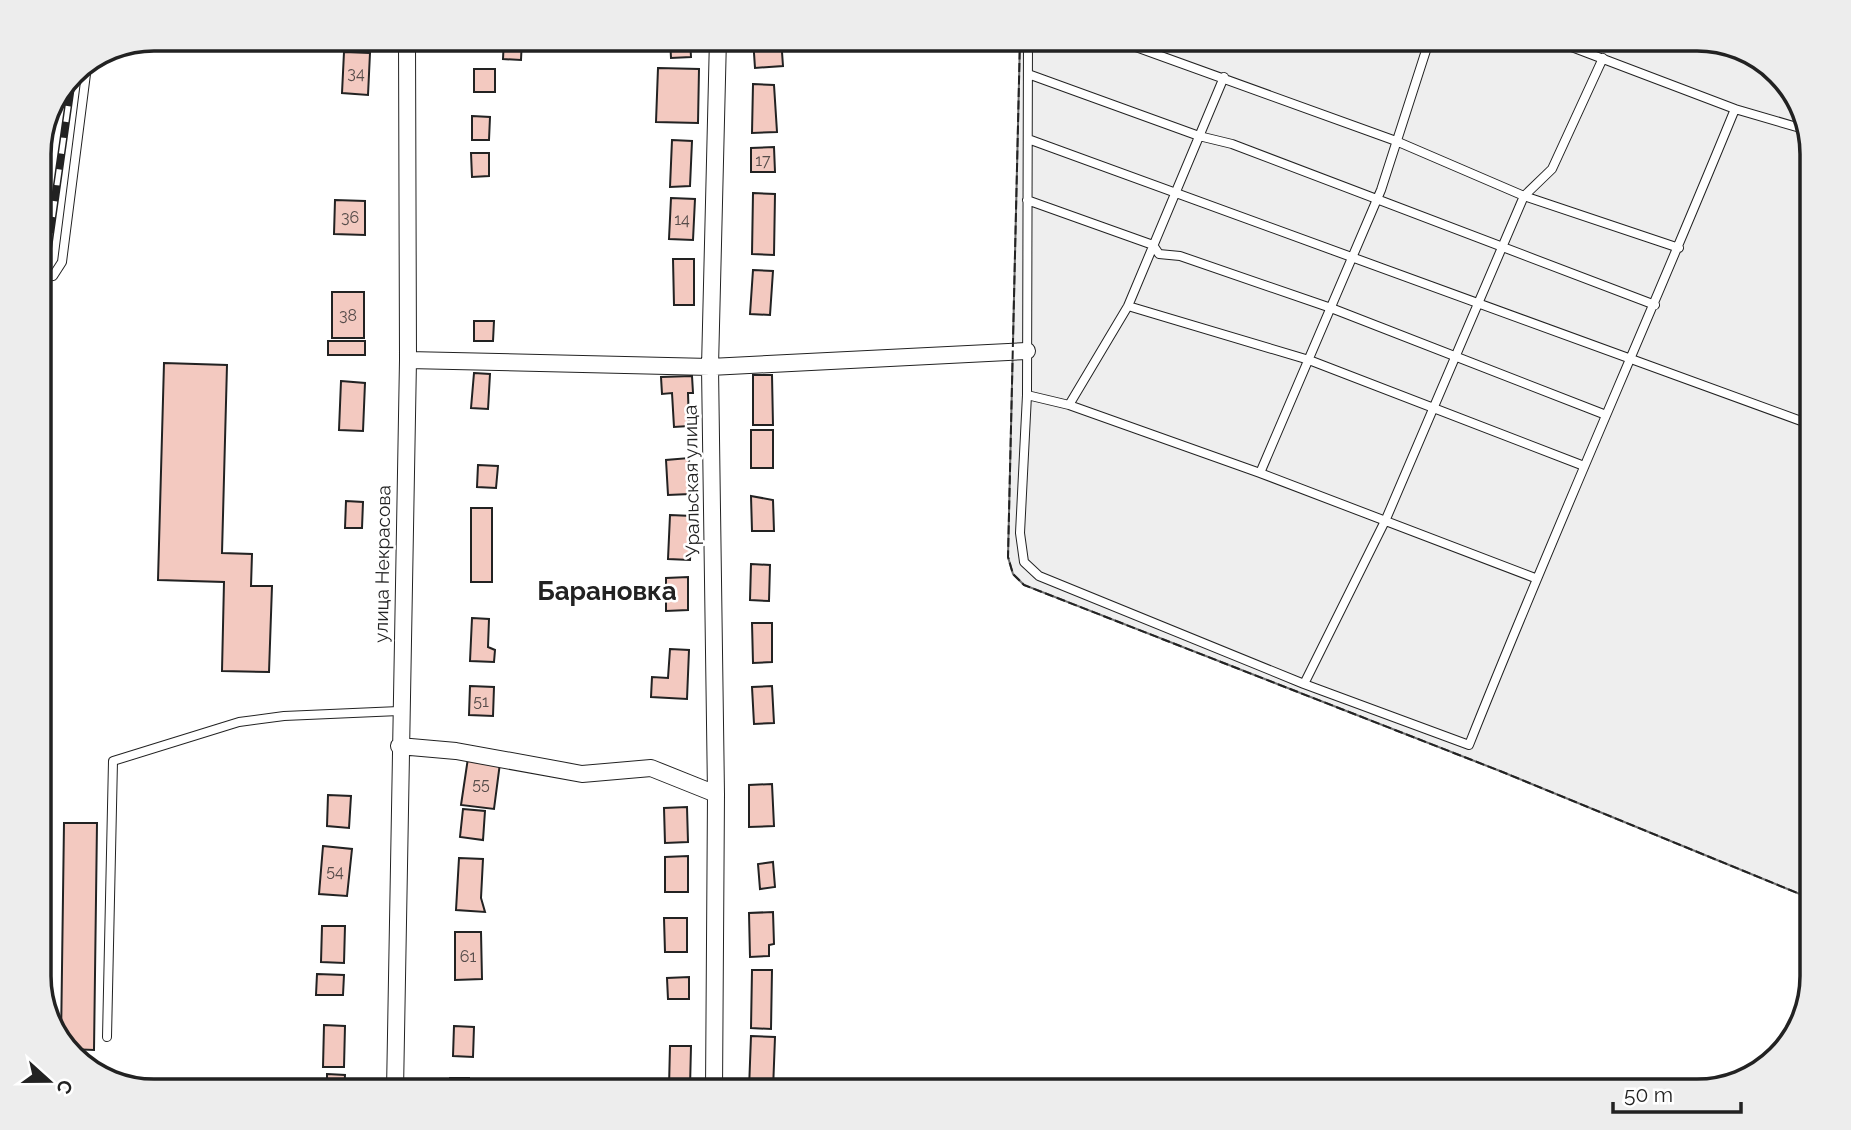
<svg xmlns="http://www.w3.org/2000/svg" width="1851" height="1130" viewBox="0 0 1851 1130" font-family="Raleway,sans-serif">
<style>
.green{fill:#eee;stroke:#6f6f6f;stroke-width:2}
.building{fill:#f3c9c0;stroke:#222;stroke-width:2}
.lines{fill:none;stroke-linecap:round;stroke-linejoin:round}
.service-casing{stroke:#222;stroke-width:10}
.minor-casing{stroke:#222;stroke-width:18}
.service{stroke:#fff;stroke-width:8}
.minor{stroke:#fff;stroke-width:16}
.rail-casing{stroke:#222;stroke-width:8}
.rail{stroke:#fff;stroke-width:5;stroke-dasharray:16;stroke-linecap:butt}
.fence{stroke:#222;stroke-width:2;stroke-dasharray:9 3.5;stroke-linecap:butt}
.labels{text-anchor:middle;stroke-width:5;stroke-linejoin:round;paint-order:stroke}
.number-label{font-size:16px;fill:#564c4a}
.street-label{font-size:19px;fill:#222;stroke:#fff}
.district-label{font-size:26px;font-weight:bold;fill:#222;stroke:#fff}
.rim{fill:none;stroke:#222;stroke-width:3.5}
</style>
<rect width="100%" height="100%" fill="#fff"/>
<!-- green -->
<path class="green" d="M1020,39H1697L1755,54L1797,96L1812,146V899L1500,771L1024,585L1013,574L1008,557Z"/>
<!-- building -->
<path class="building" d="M345,38H366V43H345Z
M504,38H522L521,60L503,59Z
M670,38H690L691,57L671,58Z
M753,38H781L783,66L755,68Z
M344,52L370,53L368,95L342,93Z
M658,68L699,69L698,123L656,122Z
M474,69H495V92H474Z
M753,84L774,85L777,132L752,133Z
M472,116L490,117L489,140H472Z
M672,140L692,141L690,186L670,187Z
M774,147L775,172H751V148Z
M471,153H489V176L472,177Z
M753,193L775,194L774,255L752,254Z
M671,198L695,199L693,240L669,239Z
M335,200L365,201V235L334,234Z
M673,259H694V305H674Z
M753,270L773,271L770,315L750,314Z
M332,292H364V338H332Z
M474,321H494L493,341H474Z
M328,341H365V355H328Z
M164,363L227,365L222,553L252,554L251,586H272L269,672L222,671L224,582L158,580Z
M474,373L490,374L488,409L471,408Z
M753,375H772L773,425H753Z
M692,376L693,393H688L689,426L674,427L672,393L662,394L661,377Z
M341,381L365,383L363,431L339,430Z
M751,430H773V468H751Z
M689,458L690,494L668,495L666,460Z
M478,465L498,466L496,488L477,487Z
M751,496L773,500L774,531H752Z
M346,501L363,502L362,528H345Z
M471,508H492V582H471Z
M670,515L692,516L690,560L668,559Z
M751,564L770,565L769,601L750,600Z
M688,577V610L666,611V578Z
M472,618L489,619L488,647L495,650L494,662L470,661Z
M752,623H772V662L753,663Z
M670,649L689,650L687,699L651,697L652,677L668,678Z
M470,686L494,687L493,716L469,715Z
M772,686L774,723L754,724L752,687Z
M468,758L500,763L494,809L461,805Z
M772,784L774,826L749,827V785Z
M328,795L351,796L349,828L327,826Z
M687,807L688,842L665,843L664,808Z
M463,809L485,811L483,840L460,837Z
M64,823H97L94,1050L69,1049L61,1041Z
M323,846L352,849L347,896L319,894Z
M688,856V892H665V857Z
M459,858L483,859L481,898L485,912L456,910Z
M773,862L775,887L760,889L758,864Z
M773,912L774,944L769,945V956L750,957L749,913Z
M664,918H687V952H665Z
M322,926H345L344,963L321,962Z
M455,932H481L482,979L455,980Z
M752,970H772L771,1029L751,1028Z
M317,974L344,975L343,995H316Z
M689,977V999H668L667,978Z
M324,1025L345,1026L344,1067H323Z
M454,1026L474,1027L473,1057L453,1056Z
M751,1036L775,1037L773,1090L749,1089Z
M670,1046H691L690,1088L669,1087Z
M327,1074L345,1075L344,1091H327Z
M450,1078H469V1091H450Z"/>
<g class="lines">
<defs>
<path id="service" d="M1028,38L1027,395L1020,533L1024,562L1039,576L1304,684L1469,745C1554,531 1648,322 1735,109
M1111,38L1396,141L1524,196L1679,248
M1548,38L1735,109L1807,130
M1028,74L1199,136L1232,144L1655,305
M1028,139L1812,425
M1027,200L1153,245L1159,254L1180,256L1331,308L1606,415
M39,278L53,276L62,262L87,66
M1128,306L1309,360L1584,466
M1027,395L1069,405L1260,473L1535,578
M1069,405L1128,306L1224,77
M1260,473L1381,190L1430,38
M1304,684L1386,519L1524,196L1552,169L1603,58
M107,1037L113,761L239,722L284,716L399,711"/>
<path id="minor" d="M408,360L710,367L1027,351
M399,746L456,751L582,774L651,768L716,794
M395,1091L408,360L407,38
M714,1091L716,794L710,367L718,38"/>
</defs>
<!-- service casing -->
<use href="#service" class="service-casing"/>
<!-- minor casing -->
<use href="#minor" class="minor-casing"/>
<!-- service -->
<use href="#service" class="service"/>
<!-- minor -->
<use href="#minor" class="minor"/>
<defs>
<path id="rail" d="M39,312L73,72"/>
</defs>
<!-- rail casing -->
<use href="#rail" class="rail-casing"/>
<!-- rail -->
<use href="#rail" class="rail"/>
<!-- fence -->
<path class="fence" d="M1020,38L1008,557L1013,574L1024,585L1500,771L1812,899"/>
</g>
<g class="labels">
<!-- number labels -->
<g class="number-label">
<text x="356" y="79">34</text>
<text x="763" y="166">17</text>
<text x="350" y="223">36</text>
<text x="682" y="225">14</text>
<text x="348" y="321">38</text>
<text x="481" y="707">51</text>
<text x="481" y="790">55</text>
<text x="335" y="877">54</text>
<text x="468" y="962">61</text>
</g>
<!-- street labels -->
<g class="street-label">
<text transform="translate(691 481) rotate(-91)" y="7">Уральская улица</text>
<text transform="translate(382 564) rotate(-89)" y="7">улица Некрасова</text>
</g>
<!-- district labels -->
<g class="district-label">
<text x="607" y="600">Барановка</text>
</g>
</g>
<!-- crop -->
<path d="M0 0H1851V1130H0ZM154 51H1697A103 103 0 0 1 1800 154V976A103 103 0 0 1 1697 1079H154A103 103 0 0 1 51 976V154A103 103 0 0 1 154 51Z" fill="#ededed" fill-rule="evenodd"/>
<path class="rim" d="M154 51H1697A103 103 0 0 1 1800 154V976A103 103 0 0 1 1697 1079H154A103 103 0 0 1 51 976V154A103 103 0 0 1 154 51Z"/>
<!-- north arrow -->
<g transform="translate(49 1081) rotate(111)" stroke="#ffffff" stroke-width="5" paint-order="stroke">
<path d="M0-5L12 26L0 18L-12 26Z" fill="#222222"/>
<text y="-10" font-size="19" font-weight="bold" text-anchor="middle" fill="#222222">С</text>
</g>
<!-- scale -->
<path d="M1613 1102v10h128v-10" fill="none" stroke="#222222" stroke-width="3.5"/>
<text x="1624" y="1102" font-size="21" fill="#222222" stroke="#ffffff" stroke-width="5" paint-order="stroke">50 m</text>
</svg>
